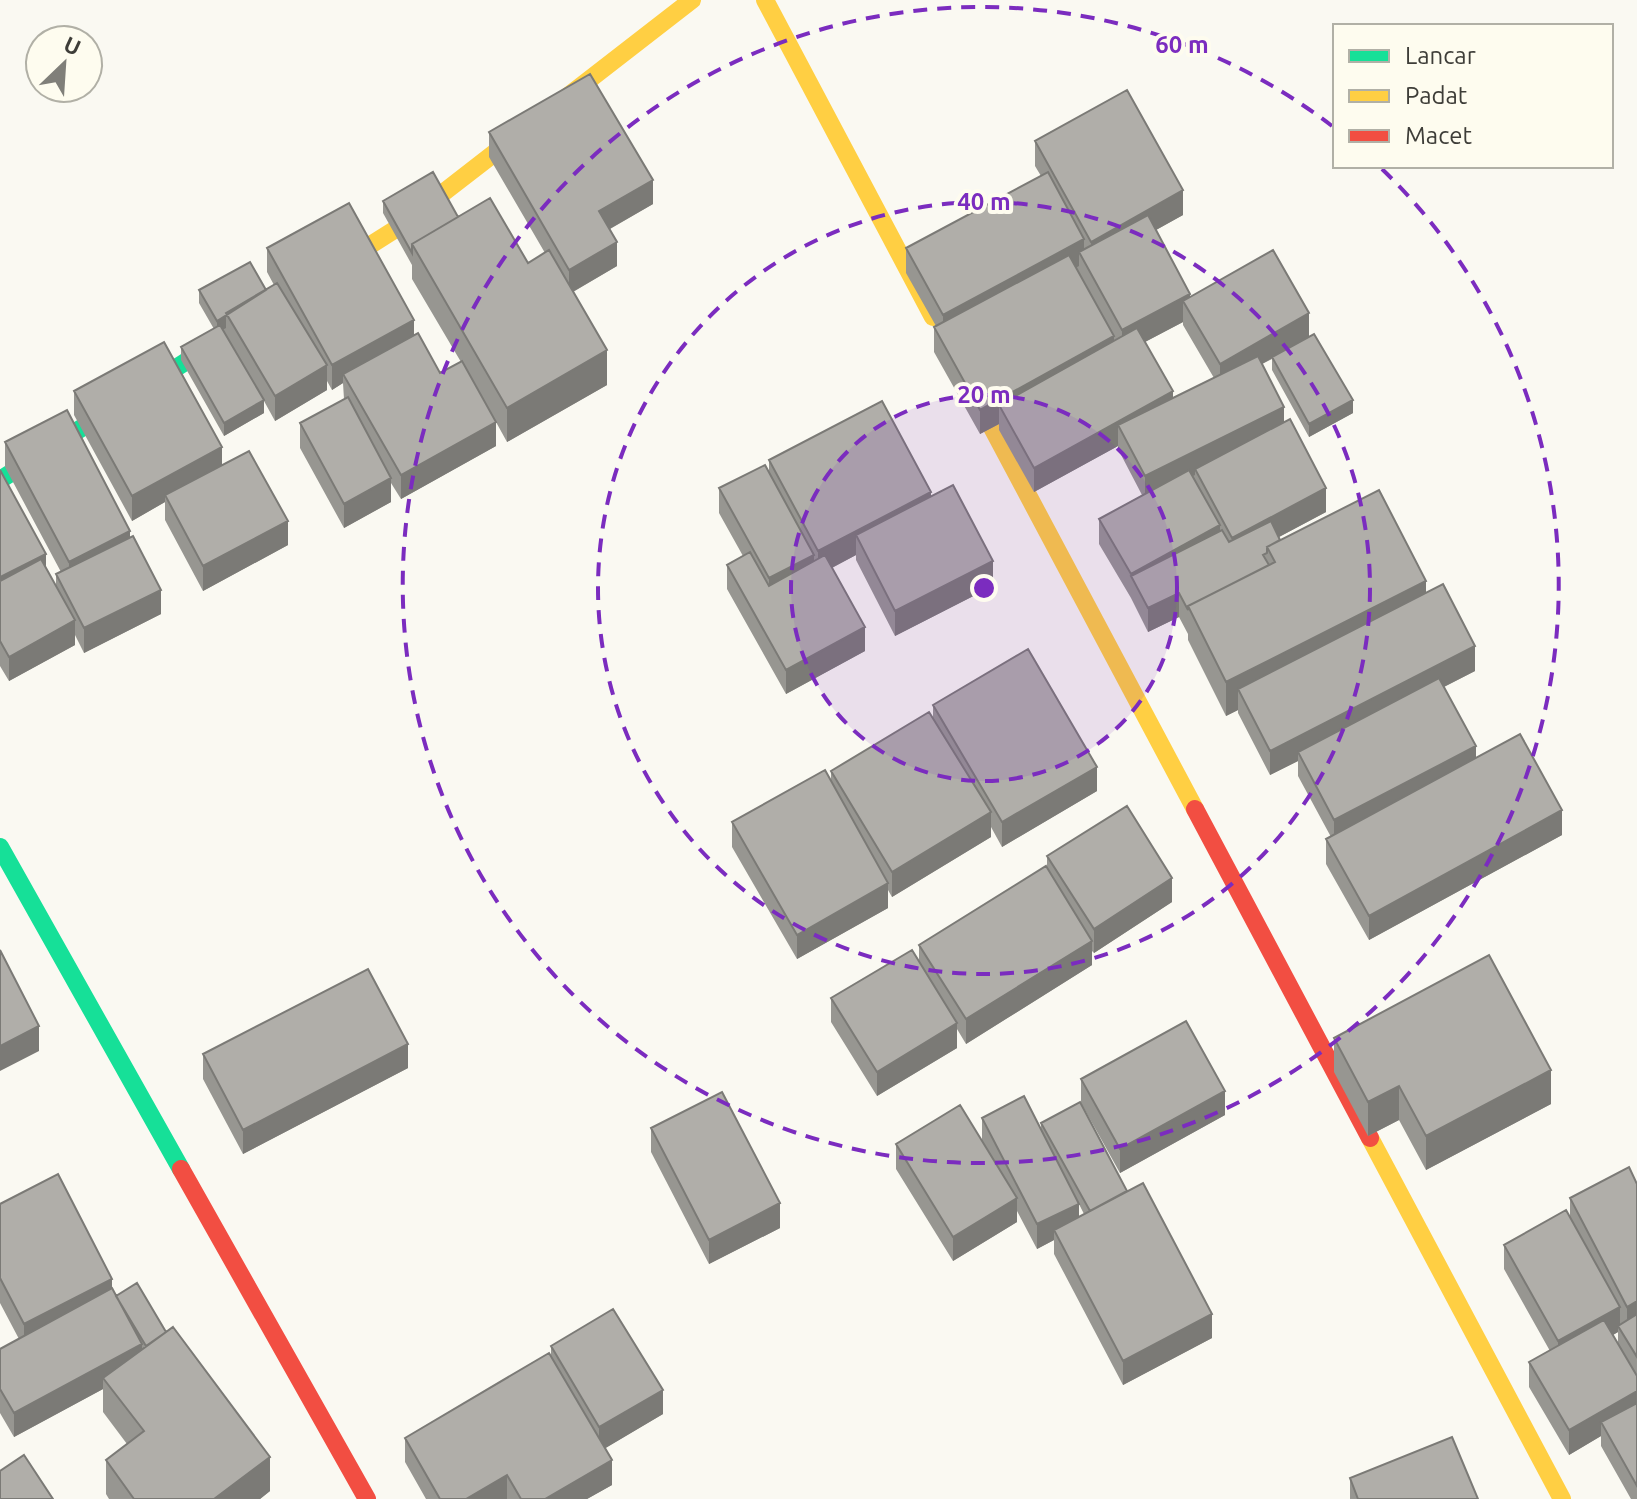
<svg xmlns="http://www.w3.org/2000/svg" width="1637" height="1499" viewBox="0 0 1637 1499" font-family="Ubuntu,sans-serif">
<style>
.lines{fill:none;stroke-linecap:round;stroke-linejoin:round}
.fast{stroke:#16e098;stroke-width:18}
.slow{stroke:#ffcf43;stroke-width:18}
.jam{stroke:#f24e42;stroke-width:18}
.wall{fill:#979691;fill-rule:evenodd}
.shaded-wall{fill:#7b7a76}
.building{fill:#b0aea9;stroke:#7b7a76;stroke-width:2}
.ring{fill:none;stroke:#7b2cbf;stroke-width:4;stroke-dasharray:14 10}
.centre{fill:#7b2cbf;stroke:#fefcef;stroke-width:4}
.ring-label{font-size:24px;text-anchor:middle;font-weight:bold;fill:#7b2cbf;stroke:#fefcef;stroke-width:8;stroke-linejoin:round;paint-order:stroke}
</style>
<rect width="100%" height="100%" fill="#faf9f2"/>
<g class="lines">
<!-- fast -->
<path class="fast" d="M0,480L234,331
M0,847L181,1169"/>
<!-- slow -->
<path class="slow" d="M765,0L933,317
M323,275L399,227L692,0
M964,375L1195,809
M1370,1138L1562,1499"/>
<!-- jam -->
<path class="jam" d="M1195,809L1370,1138
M181,1169L367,1499"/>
</g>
<!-- wall -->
<path class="wall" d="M489,132L653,204L610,229L617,266L573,292L607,385L507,442L496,422V446L401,499L391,483V502L344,528L300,448V423L344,399L343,383L332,390L327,381V390L275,421L264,401V413L224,436L181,360V347L214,329L199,303V290H266L274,285L267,272V248L414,335L440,373L461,362L412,279V265L383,213V201L458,217L528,263L545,253L489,157Z
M1035,141L1183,215L1156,230L1190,297L1309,337L1353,413L1309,437L1272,370V359L1262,364L1284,422L1326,512L1279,537L1280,540L1426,593L1475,671L1444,687L1476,758L1562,835L1369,940L1326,864V839L1331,837L1298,776V761L1270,775L1238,713V710L1226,716L1188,640V634L1179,617L1148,632L1131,598L1099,544V519L1142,495L1118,449V446L1034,492L999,430V424L980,434L934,352V327L936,326L906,273V248L1041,176L1035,166ZM1183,322V325L1214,378L1173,398L1145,342Z
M74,391L222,465L288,545L203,591L165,520V502L132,521L74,415Z
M5,442L130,537L161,614L84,653L75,635V645L9,681L0,666V470L46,568L56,587V574L61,572L5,467Z
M769,460L931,497L993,586L895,636L856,560V555L832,568L865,651L786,694L727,589V565L743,556L719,513V488L769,473Z
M933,705L1097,791L1002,847L991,827V837L892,897L888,890V908L797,959L732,847V822L831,780V771L933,717Z
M1047,856L1172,902L1094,953L1092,951V965L966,1044L957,1029V1048L877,1096L831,1022V998L919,962V945L1047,868Z
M1334,1038L1551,1104L1426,1170L1399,1120L1368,1136L1334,1072Z
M203,1054L408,1068L243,1154L203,1079Z
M1081,1079L1225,1115L1120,1173L1081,1103Z
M982,1118L1041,1130V1123L1127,1191L1212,1338L1123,1385L1054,1254V1240L1037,1249L1017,1211V1222L953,1261L896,1169V1144L982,1141ZM1079,1204L1084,1214L1079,1217Z
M651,1128L780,1228L709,1264L651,1152Z
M1637,1184V1499H1631L1601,1446V1436L1569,1455L1529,1387V1362L1550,1351L1504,1269V1245L1570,1216V1198ZM1618,1332V1343L1613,1335Z
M0,1204L112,1290L116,1296L166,1332L270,1491L260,1499H109L106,1494V1460L127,1444L103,1412V1389L14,1437L0,1413V1349L19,1339L0,1303Z
M551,1346L663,1414L605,1448L612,1485L587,1499H426L405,1462V1438L551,1356Z
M1350,1478L1478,1499H1350Z"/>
<!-- shaded-wall -->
<path class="shaded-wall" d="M653,180V204L599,235V211Z
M1183,190V215L1091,266V242Z
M1084,239V261L1079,252V266L943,339V315Z
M617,242V266L569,294V270Z
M1190,294V313L1183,301V322L1122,354V330Z
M1309,313V337L1220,388V364Z
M226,315V328L217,333V321Z
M414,320V344L343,374V383L332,390V365Z
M1114,336V360L999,405V424L980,434V410Z
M607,350V385L507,442V408Z
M327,365V390L275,421V396Z
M1173,391V416L1118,425V446L1034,492V468Z
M264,400V413L224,436V423Z
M1353,400V413L1309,437V424Z
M1284,407V431L1195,469V475L1145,500V476Z
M496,422V446L401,499V475Z
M222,447V471L165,495V502L132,521V496Z
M391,478V502L344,528V504Z
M1326,488V512L1232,562V538Z
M931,492V516L856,535V555L818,575V551Z
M288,521V545L203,591V566Z
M1220,525V549L1131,576V599V574Z
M130,531V556L69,587V562Z
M46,554V578L0,602V577Z
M814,555V579L769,603V578Z
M993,561V586L895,636V611Z
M1426,581V615L1238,689V710L1226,716V682Z
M161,590V614L84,653V628Z
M1179,593V617L1148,632V608Z
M75,620V645L9,681V657Z
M865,627V651L786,694V670Z
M1475,646V671L1302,759L1298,752V761L1270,775V751Z
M1476,746V770L1334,844V820Z
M1097,767V791L1002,847V822Z
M1562,810V835L1369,940V916Z
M991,812V837L892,897V872Z
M1172,878V902L1094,953V929Z
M888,883V908L797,959V935Z
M1092,941V965L966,1044V1019Z
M957,1023V1048L877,1096V1072Z
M39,1026V1051L0,1071V1046Z
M408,1044V1068L243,1154V1130Z
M1551,1070V1104L1426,1170V1136Z
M1399,1086V1120L1368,1136V1102Z
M1225,1091V1115L1120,1173V1149Z
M1017,1198V1222L953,1261V1237Z
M780,1203V1228L709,1264V1240Z
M1079,1204V1228L1054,1230V1240L1037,1249V1224Z
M112,1279V1303L24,1348V1324Z
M1637,1301V1326L1627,1331V1307Z
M1620,1307V1329L1618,1326V1332L1558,1366V1341Z
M1212,1314V1338L1123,1385V1361Z
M142,1344V1368L103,1378V1389L14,1437V1413Z
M663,1390V1414L599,1452V1427Z
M1637,1391V1415L1601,1422V1436L1569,1455V1430Z
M270,1457V1491L260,1499H214Z
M612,1460V1485L587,1499H545Z
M507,1475V1499H466Z"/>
<!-- building -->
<path class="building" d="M590,74L653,180L599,211L617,242L569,270L489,132Z
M1127,90L1183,190L1091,242L1035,141Z
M433,172L458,217L412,244V253L383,201Z
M1048,172L1084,239L943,315L906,248Z
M490,198L528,263L549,250L607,350L507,408L412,244Z
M349,203L414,320L332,365L267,248Z
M1148,215L1190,294L1122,330L1079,252Z
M1273,250L1309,313L1220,364L1183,301Z
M1069,255L1114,336L980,410L934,327Z
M250,262L266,290L217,321L199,290Z
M277,283L327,365L275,396L226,313Z
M220,325L264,400L224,423L181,347Z
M1137,328L1173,391L1034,468L999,405Z
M418,333L440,373L462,361L496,422L401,475L343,374Z
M1314,334L1353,400L1309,424L1272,357Z
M164,342L222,447L132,496L74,391Z
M1258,356L1284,407L1145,476L1118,425Z
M348,397L391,478L344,504L300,423Z
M882,401L931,492L818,551L769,460Z
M67,410L130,531L69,562L5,442Z
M1290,419L1326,488L1232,538L1195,469Z
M249,451L288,521L203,566L165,495Z
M765,465L814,555L769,578L719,488Z
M0,470L46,554L0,577Z
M1189,470L1220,525L1131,574L1099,519Z
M953,485L993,561L895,611L856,535Z
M1379,490L1426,581L1226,682L1188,606L1275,562L1267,547Z
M1271,521L1280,540L1267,547V553L1263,555L1269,565L1188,606V610L1179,593L1148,608L1131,576L1222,530L1229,542Z
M133,536L161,590L84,628L56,574Z
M750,552L769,586L825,555L865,627L786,670L727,565Z
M41,559L75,620L9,657L0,641V581Z
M1443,584L1475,646L1270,751L1238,689Z
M1028,649L1097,767L1002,822L933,705Z
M1439,678L1476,746L1334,820L1298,752Z
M929,712L991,812L892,872L831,771Z
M1520,734L1562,810L1369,916L1326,839Z
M825,770L888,883L797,935L732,822Z
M1127,806L1172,878L1094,929L1047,856Z
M1046,866L1092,941L966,1019L919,945Z
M0,950L39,1026L0,1046Z
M912,950L957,1023L877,1072L831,998Z
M1489,955L1551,1070L1426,1136L1399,1086L1368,1102L1334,1038Z
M368,969L408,1044L243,1130L203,1054Z
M1186,1021L1225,1091L1120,1149L1081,1079Z
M722,1092L780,1203L709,1240L651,1128Z
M1024,1096L1079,1204L1037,1224L982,1118Z
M1080,1102L1127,1191L1090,1211L1041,1123Z
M960,1105L1017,1198L953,1237L896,1144Z
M1629,1167L1637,1184V1301L1627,1307L1570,1198Z
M58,1174L112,1279L24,1324L0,1278V1204Z
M1143,1183L1212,1314L1123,1361L1054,1230Z
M1566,1210L1620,1307L1558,1341L1504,1245Z
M137,1283L166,1332L146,1346L116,1296Z
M112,1288L142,1344L14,1413L0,1389V1349Z
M613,1309L663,1390L599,1427L551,1346Z
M1637,1314V1357L1618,1326Z
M1604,1320L1637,1376V1391L1569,1430L1529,1362Z
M173,1327L270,1457L214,1499H134L106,1460L144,1431L103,1378Z
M549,1353L612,1460L545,1499H521L507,1475L466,1499H440L405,1438Z
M1637,1403V1486L1601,1422Z
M1452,1437L1478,1499H1358L1350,1478Z
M24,1455L53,1499H0V1471Z"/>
<!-- distance rings -->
<circle cx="984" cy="588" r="193" fill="#7b2cbf" fill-opacity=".12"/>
<g class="ring">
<circle cx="984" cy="588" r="193"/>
<circle cx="984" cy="588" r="386"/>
<path d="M1382 169A578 578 0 1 1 1332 126"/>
</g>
<circle cx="984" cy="588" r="12" class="centre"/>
<g class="ring-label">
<text x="1182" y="53">60 m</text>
<text x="984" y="210">40 m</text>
<text x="984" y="403">20 m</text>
</g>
<!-- legend -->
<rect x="1333" y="24" width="280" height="144" fill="#fefcef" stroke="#b1b0a6" stroke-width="2"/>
<rect x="1349" y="50" width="40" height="12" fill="#16e098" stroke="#b1b0a6" stroke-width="2"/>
<text x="1405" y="64" font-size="24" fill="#3e3d38">Lancar</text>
<rect x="1349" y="90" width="40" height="12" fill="#ffcf43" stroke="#b1b0a6" stroke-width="2"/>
<text x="1405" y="104" font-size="24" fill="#3e3d38">Padat</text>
<rect x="1349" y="130" width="40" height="12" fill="#f24e42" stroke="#b1b0a6" stroke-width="2"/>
<text x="1405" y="144" font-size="24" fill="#3e3d38">Macet</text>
<!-- north arrow -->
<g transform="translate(64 64) rotate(25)"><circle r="38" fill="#fefcef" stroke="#b1b0a6" stroke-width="2"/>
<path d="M0-6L14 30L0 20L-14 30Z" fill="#807f79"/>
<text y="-12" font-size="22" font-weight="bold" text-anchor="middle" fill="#3e3d38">U</text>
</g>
</svg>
